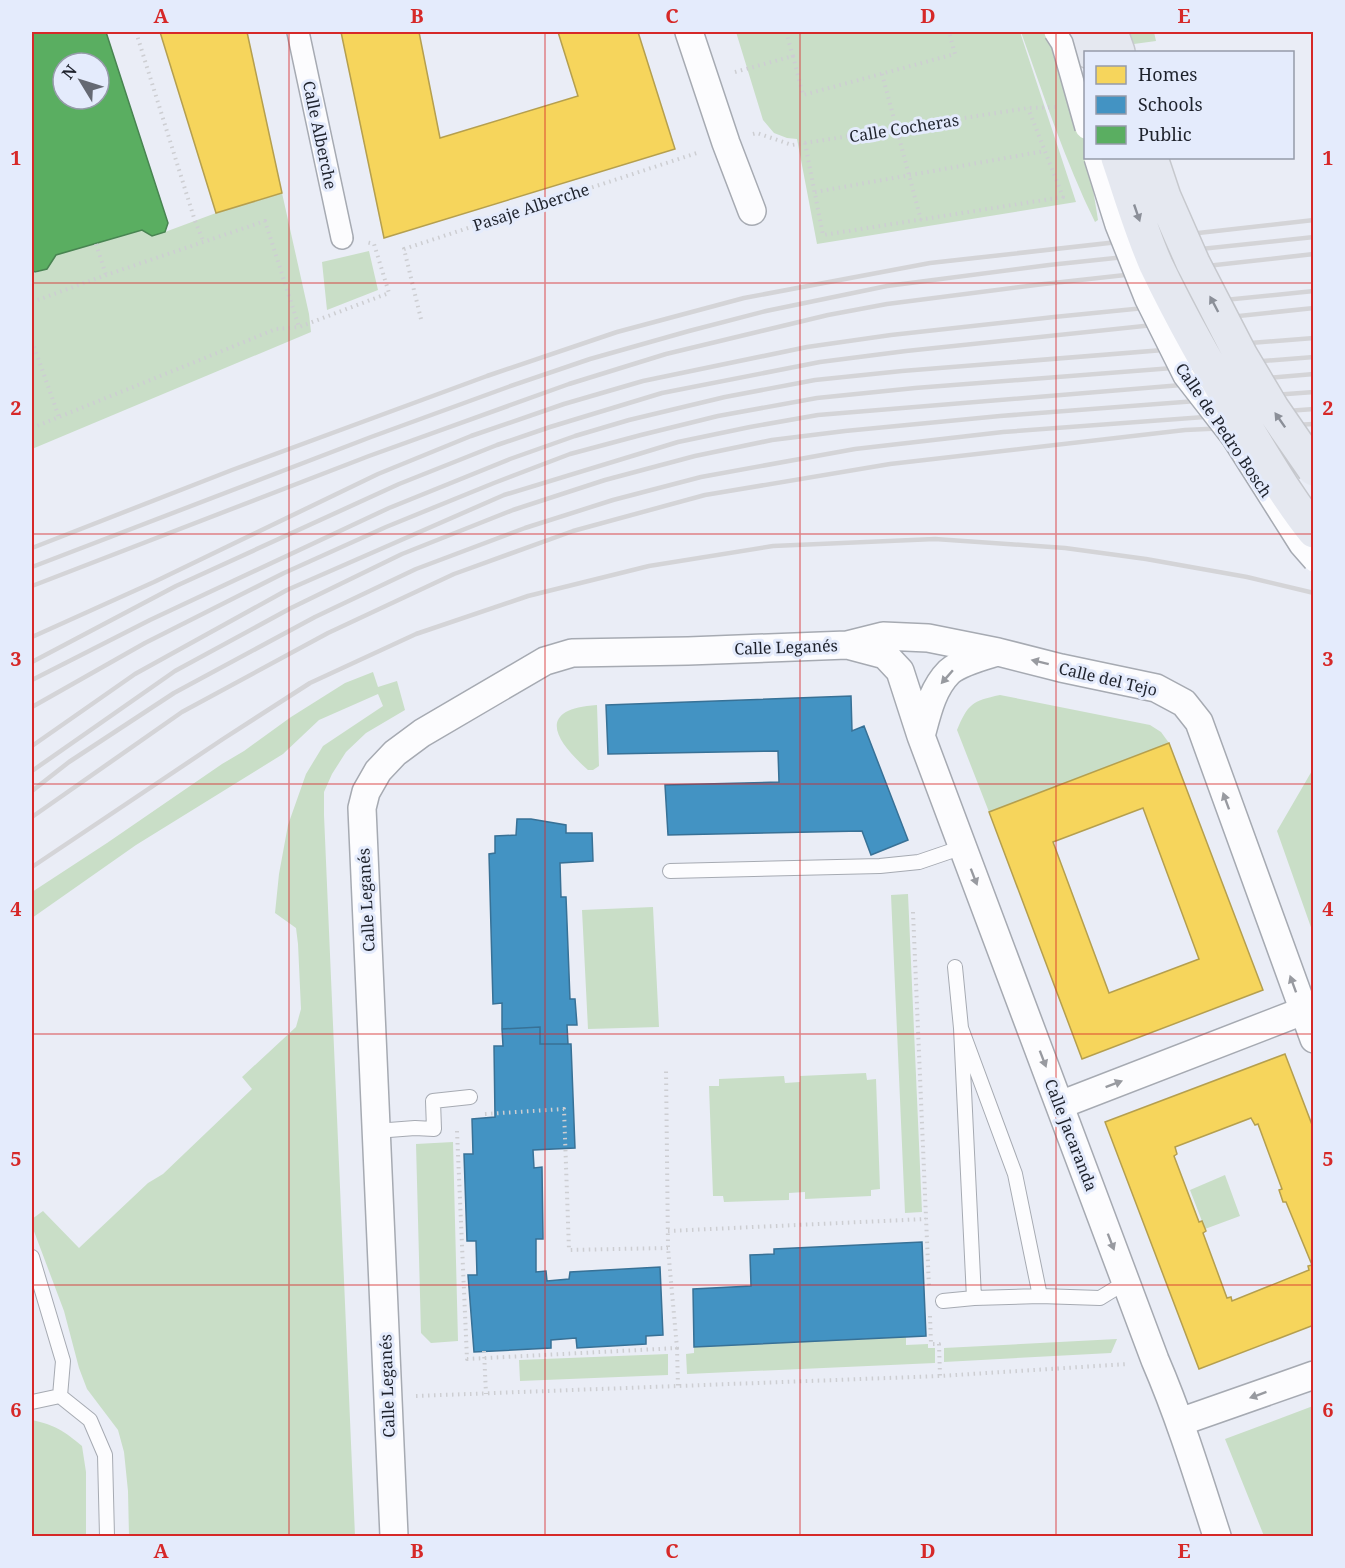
<svg xmlns="http://www.w3.org/2000/svg" width="1345" height="1568" viewBox="0 0 1345 1568" font-family="'Noto Serif',serif">
<style>
.green{fill:#c9dec7}
.homes{fill:#f6d55c;stroke:#b59f4e;stroke-width:1.5;fill-rule:evenodd}
.schools{fill:#4393c3;stroke:#387196;stroke-width:1.5}
.public{fill:#5aae61;stroke:#488451;stroke-width:1.5;fill-rule:evenodd}
.lines{fill:none;stroke-linecap:round;stroke-linejoin:round}
.service-casing{stroke:#a6aab2;stroke-width:16}
.pedestrian-casing{stroke:#a6aab2;stroke-width:24}
.minor-casing{stroke:#a6aab2;stroke-width:30}
.primary-casing{stroke:#c6c8cd;stroke-width:36}
.path{stroke:#cdced2;stroke-width:4;stroke-dasharray:1.5 4.5;stroke-linecap:butt}
.service{stroke:#fcfcfe;stroke-width:14}
.pedestrian{stroke:#fcfcfe;stroke-width:21}
.minor{stroke:#fcfcfe;stroke-width:27}
.primary{stroke:#e5e8f0;stroke-width:33}
.rail{stroke:#d4d4d7;stroke-width:4.5}
.pedestrian-bridge-casing{stroke:#a6aab2;stroke-width:24;stroke-linecap:butt}
.primary-bridge-casing{stroke:#c6c8cd;stroke-width:36;stroke-linecap:butt}
.pedestrian-bridge{stroke:#fcfcfe;stroke-width:21}
.primary-bridge{stroke:#e5e8f0;stroke-width:33}
.oneway{fill:#8b8f98}
.oneway2{fill:#989aa0}
.grid{fill:none;stroke:#d62828;stroke-width:1.5;stroke-opacity:0.55}
.labels{text-anchor:middle;stroke-width:6;stroke-linejoin:round;paint-order:stroke}
.street-label{font-size:16px;fill:#1e222c;stroke:#e4ebfc}
.neatline{fill:none;stroke:#d62828;stroke-width:2}
.grid-label{font-size:20px;text-anchor:middle;font-weight:bold;fill:#d62828}
</style>
<rect width="100%" height="100%" fill="#eaedf6"/>
<!-- green -->
<path class="green" d="M736,32H1020L1076,202L817,244L797,139L787,138L774,133L763,120Z
M1021,32H1154L1156,41L1053,55C1066,87 1085,122 1086,158H1088L1098,220L1095,222C1065,161 1044,96 1021,32Z
M282,193L309,314L311,332L32,449V274L47,269L56,255L142,230L165,232L216,213Z
M369,251L378,290L327,310L322,262Z
M373,672L378,687L397,681L405,710L366,733L346,752L332,774L324,792V815L355,1536H129L128,1491L124,1452L118,1430L87,1389L79,1368L64,1311L32,1226V1219L43,1211L79,1248L148,1183L163,1174L252,1089L242,1077L296,1027L301,1009L298,944L296,928L275,913L279,874L288,825L306,774L323,746L383,706L378,694L319,720L283,754L136,845L32,918V892L107,843L222,764L244,751L291,717L345,683Z
M1000,695L1150,725L1161,732L1169,743L989,812L957,730C968,704 972,701 1000,695Z
M597,705L599,766L593,770H588C555,741 535,709 597,705Z
M1313,769V933L1277,831Z
M908,894L922,1212L905,1213L891,895Z
M653,907L659,1027L588,1029L582,910Z
M866,1073L867,1080L876,1079L880,1189L871,1190V1196L805,1199V1192L789,1193V1200L724,1202L723,1196H713L709,1086H719V1079L784,1076L785,1083L800,1082V1076Z
M453,1142L458,1341L431,1343L421,1333L416,1144Z
M1225,1175L1240,1216L1205,1229L1190,1190Z
M906,1337V1345L928,1344V1348H935V1363L687,1374L686,1354L694,1353V1347Z
M1117,1339L1111,1353L944,1362V1348Z
M668,1354V1375L520,1381L519,1360Z
M1313,1406V1536H1264L1225,1439Z
M32,1420C55,1425 64,1431 82,1446L86,1472V1536H32Z"/>
<!-- homes -->
<path class="homes" d="M160,32H247L282,193L216,213Z
M341,32H419L440,138L578,96L558,32H638L675,149L384,238Z
M1169,743L1263,990L1082,1059L989,812ZM1143,808L1199,959L1109,993L1053,842Z
M1285,1054L1314,1130V1325L1199,1369L1105,1122ZM1251,1118L1255,1125L1258,1124L1282,1189L1279,1190L1283,1202H1286L1312,1265L1308,1266L1309,1270L1232,1301L1231,1297L1227,1298L1203,1233L1206,1231L1202,1221L1199,1222L1174,1156L1177,1154L1175,1147Z"/>
<!-- schools -->
<path class="schools" d="M851,696L852,731L864,726L908,840L871,855L862,831L668,835L665,785L779,782L778,751L608,754L606,705Z
M517,819H531L566,825V833H592L593,861L560,863L561,897H566L570,999H575L577,1025H567L568,1044H540V1027L502,1029V1003L493,1004L489,854L495,853V836L516,835Z
M540,1027V1044H571L575,1148L533,1150L534,1168L542,1167L543,1239H536V1272L546,1271L547,1281L569,1279L570,1272L660,1267L663,1335L646,1336V1344L577,1348L576,1338L551,1340V1348L474,1352L468,1275H477L476,1241H467L464,1154H473L472,1119L495,1117L494,1046H503L502,1029Z
M922,1242L926,1336L694,1347L693,1289L751,1286L750,1255L774,1254V1249Z"/>
<!-- public -->
<path class="public" d="M32,32H106L168,223L165,232L152,236L142,230L56,255L47,269L35,272L32,270ZM63,63H99V99H63Z"/>
<g class="lines">
<defs>
<path id="service" d="M670,871L880,866L919,862L963,847
M955,967L961,1028
M376,1131L415,1128L434,1129L433,1101L470,1097
M32,1257L63,1361L60,1396L90,1420L105,1455L107,1536
M974,1298L961,1028L1015,1174L1040,1296
M943,1301L974,1298L1040,1296L1100,1298L1126,1282
M32,1402L60,1396"/>
<path id="pedestrian" d="M298,32L342,238"/>
<path id="minor" d="M689,32L726,143L752,211
M851,646L885,655L900,671L921,736
M997,652C984,656 960,662 949,672C932,689 927,714 921,736L1155,1360C1180,1418 1198,1477 1217,1536
M1060,1105L1303,1011
M1180,1422L1314,1375
M394,1536L362,808L366,792L378,771L395,753L422,733L545,661L572,653L688,651L847,645L883,636L928,638L998,652L1061,668L1156,688L1184,703L1199,722L1314,1039"/>
<path id="primary" d="M1084,32L1090,52
M1111,32L1118,52"/>
</defs>
<!-- service casing -->
<use href="#service" class="service-casing"/>
<!-- pedestrian casing -->
<use href="#pedestrian" class="pedestrian-casing"/>
<!-- minor casing -->
<use href="#minor" class="minor-casing"/>
<!-- primary casing -->
<use href="#primary" class="primary-casing"/>
<!-- path -->
<path class="path" d="M136,32L195,221L204,243
M793,56L803,95L955,54L949,32
M735,72L793,56L786,32
M882,74L921,220
M753,134L757,133L792,145L1028,108L1055,107
M805,143L823,235L1063,197L1028,108
M815,192L1045,151
M96,244L106,275
M32,302L106,275L265,221L299,327
M421,319L404,249L700,152
M32,341L59,417
M32,428L276,329L299,327L389,293L374,244L366,242
M913,912L929,1288
M485,1114L564,1109L569,1250L668,1248
M457,1131L467,1359L677,1348L668,1248L666,1067
M668,1231L926,1219
M930,1316L931,1344H939L940,1376
M677,1348L678,1387
M484,1351L486,1394
M416,1396L940,1376L1128,1364"/>
<!-- service -->
<use href="#service" class="service"/>
<!-- pedestrian -->
<use href="#pedestrian" class="pedestrian"/>
<!-- minor -->
<use href="#minor" class="minor"/>
<!-- primary -->
<use href="#primary" class="primary"/>
<!-- rail -->
<path class="rail" d="M32,548L232,470L487,376L617,332L744,298L930,263L1314,220
M32,567L371,437L508,387L590,359L689,331L766,311L887,286L1049,265L1314,237
M32,586L369,456L569,384L666,354L828,315L887,304L1044,284L1314,254
M32,637L154,582L378,474L471,436L564,404L643,381L807,347L891,335L1054,317L1314,291
M32,662L176,586L399,484L497,445L550,427L662,393L820,362L906,351L1314,308
M32,680L150,620L389,508L510,459L575,436L629,420L725,397L815,380L902,371L1314,338
M32,707L145,643L284,573L386,527L494,483L570,454L641,435L718,416L817,398L915,388L1314,357
M32,746L135,674L287,590L504,495L678,442L750,427L818,415L1314,374
M32,771L175,671L291,608L402,554L513,510L605,480L695,456L772,440L845,431L1000,416L1314,392
M32,791L69,762L174,693L315,617L416,569L525,528L613,500L701,477L855,449L1003,432L1314,409
M32,817L182,712L328,633L454,574L573,531L705,495L890,464L1185,430L1314,424
M32,867L223,739L310,683L416,634L528,596L649,566L773,546L935,539L1065,548L1146,559L1247,577L1314,593"/>
<defs>
<path id="pedestrian-bridge" d="M1055,32L1062,43L1086,128
M1095,158L1116,225L1146,300L1184,376L1233,439L1300,545L1314,561"/>
<path id="primary-bridge" d="M1118,158C1130,193 1141,231 1156,265C1184,324 1217,381 1251,436C1271,469 1290,501 1314,531
M1151,158L1164,197L1193,263L1241,356L1272,408L1314,469"/>
</defs>
<!-- pedestrian-bridge casing -->
<use href="#pedestrian-bridge" class="pedestrian-bridge-casing"/>
<!-- primary-bridge casing -->
<use href="#primary-bridge" class="primary-bridge-casing"/>
<!-- pedestrian-bridge -->
<use href="#pedestrian-bridge" class="pedestrian-bridge"/>
<!-- primary-bridge -->
<use href="#primary-bridge" class="primary-bridge"/>
</g>
<!-- one-way arrows -->
<defs><path id="oneway-solid" d="M-6-.8H1V-3.2L6.5 0L1 3.2V.8H-6Z" transform="scale(1.5)"/></defs>
<g class="oneway">
<use href="#oneway-solid" transform="translate(1137 213) rotate(71)"/>
<use href="#oneway-solid" transform="translate(1214 304) rotate(-118)"/>
<use href="#oneway-solid" transform="translate(1280 420) rotate(-125)"/>
</g>
<g class="oneway2">
<use href="#oneway-solid" transform="translate(1040 662) rotate(-166)"/>
<use href="#oneway-solid" transform="translate(947 677) rotate(131)"/>
<use href="#oneway-solid" transform="translate(1226 801) rotate(-110)"/>
<use href="#oneway-solid" transform="translate(974 877) rotate(69)"/>
<use href="#oneway-solid" transform="translate(1293 984) rotate(-110)"/>
<use href="#oneway-solid" transform="translate(1043 1059) rotate(69)"/>
<use href="#oneway-solid" transform="translate(1114 1084) rotate(-21)"/>
<use href="#oneway-solid" transform="translate(1111 1242) rotate(69)"/>
<use href="#oneway-solid" transform="translate(1258 1395) rotate(160)"/>
</g>
<!-- grid -->
<path class="grid" d="M289,32V1536M545,32V1536M800,32V1536M1056,32V1536M32,283H1314M32,534H1314M32,784H1314M32,1034H1314M32,1285H1314"/>
<g class="labels">
<!-- street labels -->
<g class="street-label">
<text transform="translate(904 128) rotate(-9)" y="6">Calle Cocheras</text>
<text transform="translate(320 135) rotate(78)" y="6">Calle Alberche</text>
<text transform="translate(531 207) rotate(-18)" y="6">Pasaje Alberche</text>
<text transform="translate(1224 430) rotate(56)" y="6">Calle de Pedro Bosch</text>
<text transform="translate(786 647) rotate(-2)" y="6">Calle Leganés</text>
<text transform="translate(1108 679) rotate(13)" y="6">Calle del Tejo</text>
<text transform="translate(366 900) rotate(-93)" y="6">Calle Leganés</text>
<text transform="translate(1071 1135) rotate(69)" y="6">Calle Jacaranda</text>
<text transform="translate(387 1386) rotate(-92)" y="6">Calle Leganés</text>
</g>
</g>
<!-- border -->
<rect width="1345" height="1568" fill="none" stroke="#e4ebfc" stroke-width="66"/>
<!-- legend -->
<rect x="1084" y="51" width="210" height="108" fill="#e4ebfc" stroke="#959ba9" stroke-width="1.5"/>
<rect x="1096" y="66" width="30" height="18" fill="#f6d55c" stroke="#959ba9" stroke-width="1.5"/>
<text x="1138" y="81" font-size="18" fill="#1e222c">Homes</text>
<rect x="1096" y="96" width="30" height="18" fill="#4393c3" stroke="#959ba9" stroke-width="1.5"/>
<text x="1138" y="111" font-size="18" fill="#1e222c">Schools</text>
<rect x="1096" y="126" width="30" height="18" fill="#5aae61" stroke="#959ba9" stroke-width="1.5"/>
<text x="1138" y="141" font-size="18" fill="#1e222c">Public</text>
<!-- north arrow -->
<g transform="translate(81 81) rotate(308)"><circle r="28" fill="#e4ebfc" stroke="#959ba9" stroke-width="1.5"/>
<path d="M0-4.5L10 22L0 15L-10 22Z" fill="#656973"/>
<text y="-9" font-size="16" font-weight="bold" text-anchor="middle" fill="#1e222c">N</text>
</g>
<rect x="33" y="33" width="1279" height="1502" class="neatline"/>
<g class="grid-label">
<text x="161" y="23">A</text>
<text x="417" y="23">B</text>
<text x="672" y="23">C</text>
<text x="928" y="23">D</text>
<text x="1184" y="23">E</text>
<text x="16" y="165">1</text>
<text x="1328" y="165">1</text>
<text x="16" y="415">2</text>
<text x="1328" y="415">2</text>
<text x="16" y="666">3</text>
<text x="1328" y="666">3</text>
<text x="16" y="916">4</text>
<text x="1328" y="916">4</text>
<text x="16" y="1166">5</text>
<text x="1328" y="1166">5</text>
<text x="16" y="1417">6</text>
<text x="1328" y="1417">6</text>
<text x="161" y="1558">A</text>
<text x="417" y="1558">B</text>
<text x="672" y="1558">C</text>
<text x="928" y="1558">D</text>
<text x="1184" y="1558">E</text>
</g>
</svg>
